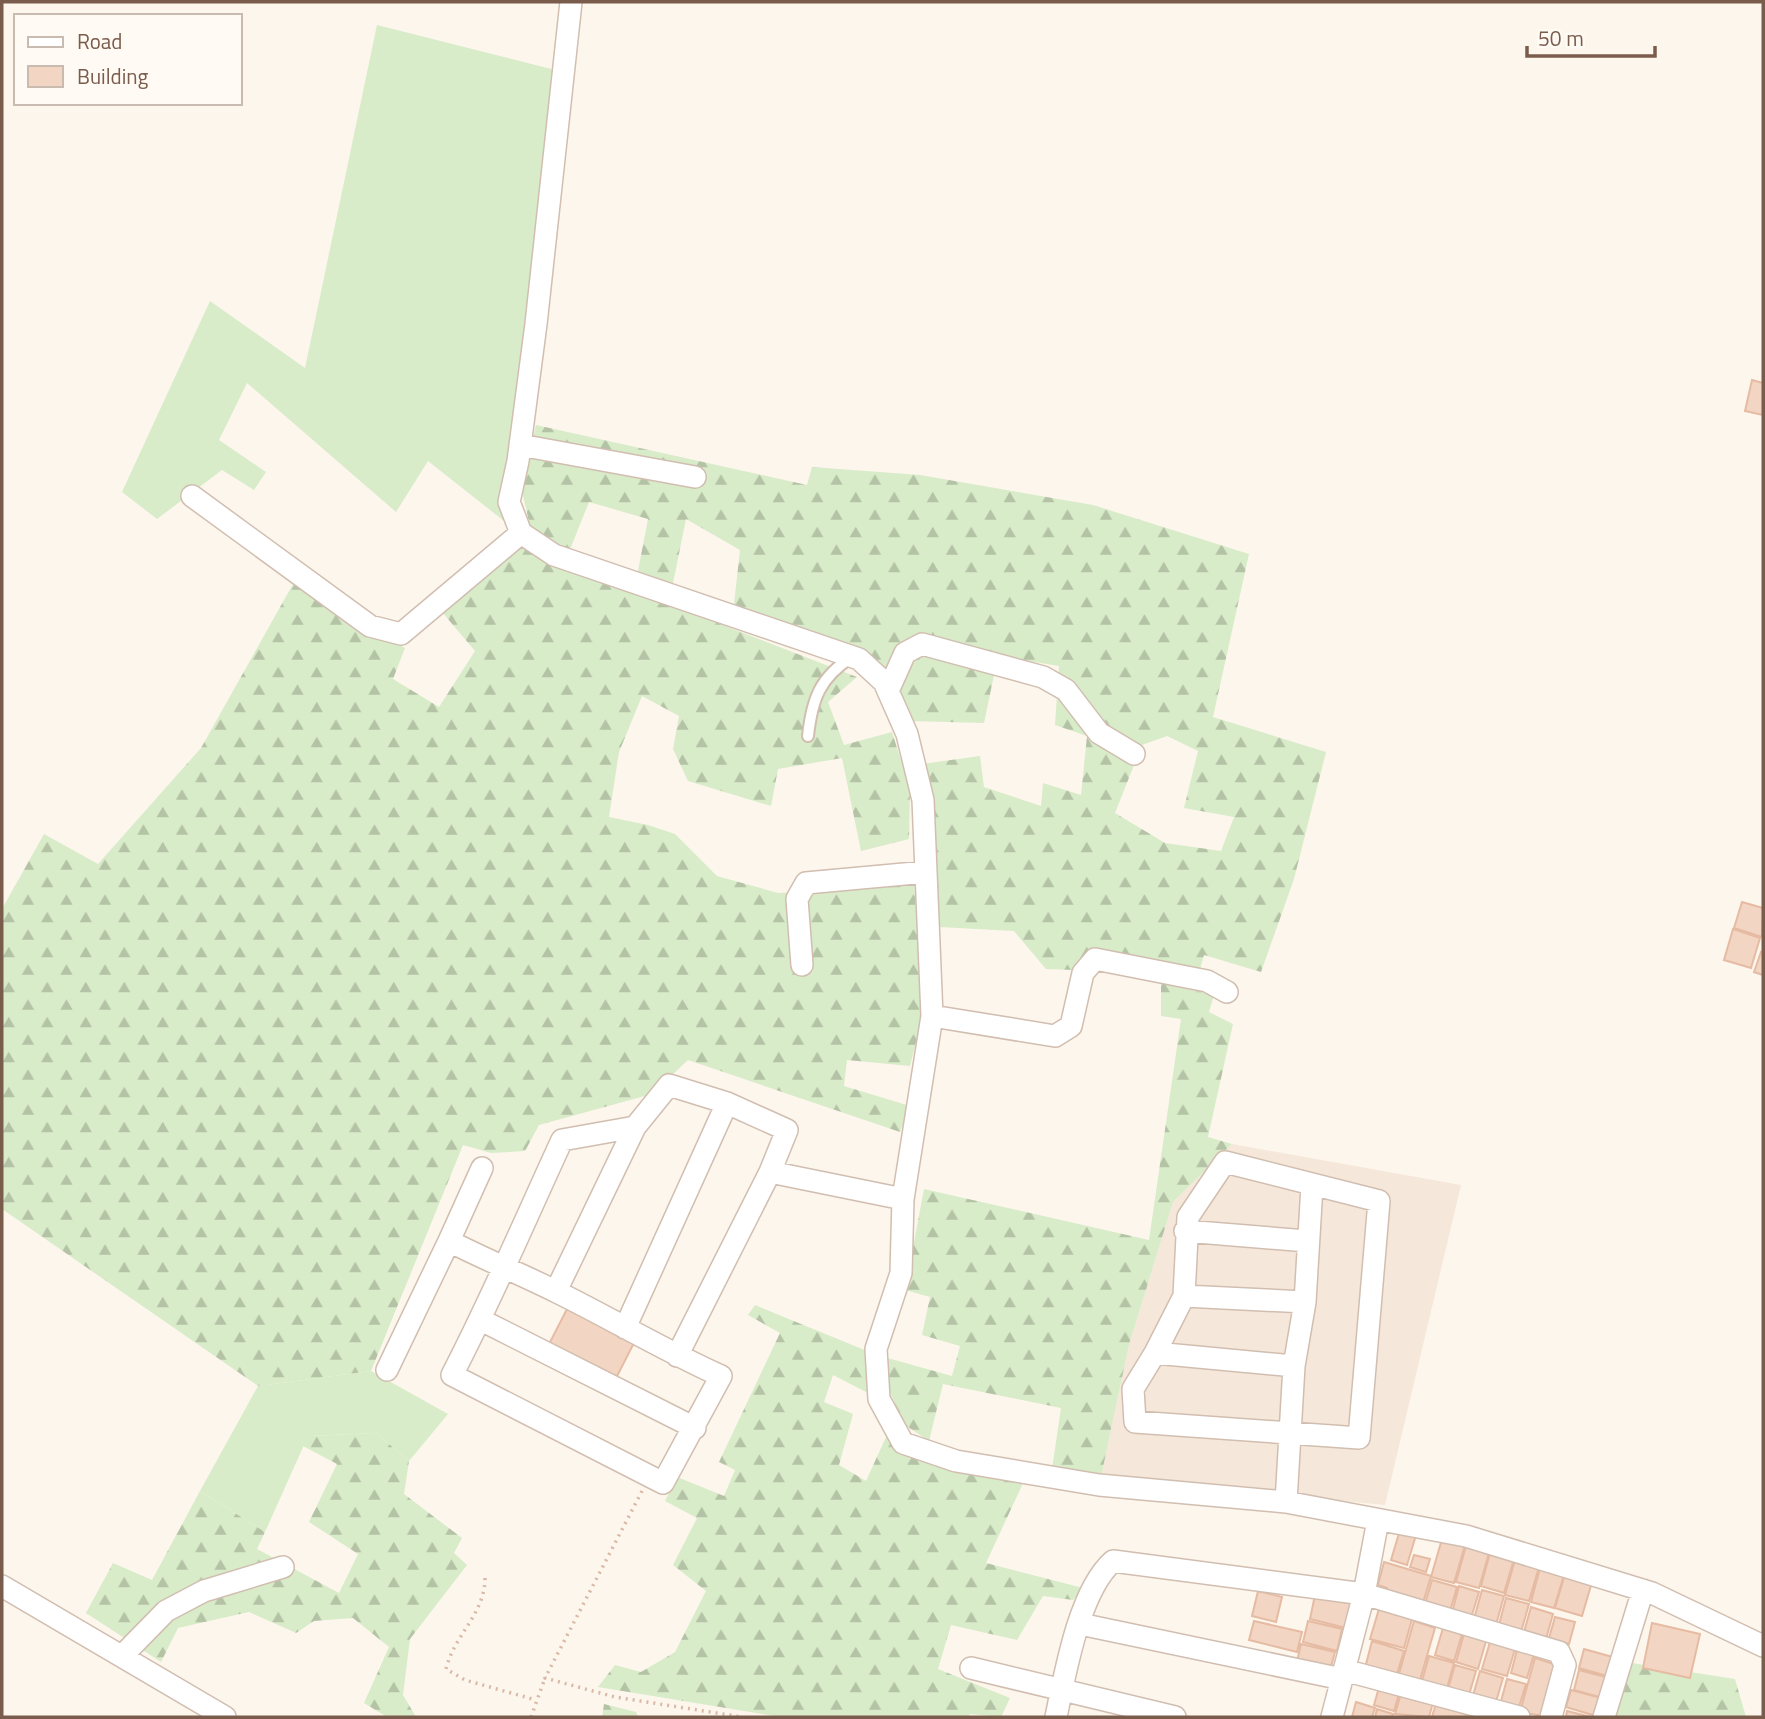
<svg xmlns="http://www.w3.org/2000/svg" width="1765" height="1719" viewBox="0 0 1765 1719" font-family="'Titillium Web',sans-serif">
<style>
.residential{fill:#f5e8da}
.grass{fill:#d8ecc9}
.forest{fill:url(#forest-firs);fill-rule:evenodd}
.building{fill:#f3d5c3;stroke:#e6bba3;stroke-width:2}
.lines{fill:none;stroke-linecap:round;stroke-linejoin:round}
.lane-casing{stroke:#d1beb0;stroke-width:14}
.street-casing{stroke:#d1beb0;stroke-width:24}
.path{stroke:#d9b8a5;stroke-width:3.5;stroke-dasharray:2 5;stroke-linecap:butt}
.lane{stroke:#fff;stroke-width:10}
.street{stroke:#fff;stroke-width:21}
</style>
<defs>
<pattern id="forest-firs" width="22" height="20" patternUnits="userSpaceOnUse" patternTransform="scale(1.75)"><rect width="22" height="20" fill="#d8ecc9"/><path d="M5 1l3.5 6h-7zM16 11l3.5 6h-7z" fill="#b4c2a5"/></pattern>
</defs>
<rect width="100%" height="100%" fill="#fdf6ec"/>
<!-- residential -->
<path class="residential" d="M1232,1144L1461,1185L1385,1505L1101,1477L1129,1345L1173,1202Z"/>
<!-- grass -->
<path class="grass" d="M377,25L559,71L504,521L428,461L396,512L247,383L219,440L266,472L254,490L222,470L157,519L122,492L210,301L305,368Z
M371,1371L448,1414L409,1461L376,1433L308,1436L265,1532L200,1491L258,1386Z"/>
<!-- forest -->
<path class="forest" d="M536,425L807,485L812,467L920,475L1093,505L1249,554L1213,717L1326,752L1294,879L1261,972L1204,955L1198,976L1088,956L1074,970L1046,969L1014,931L939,927L922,764L980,756L984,787L1041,806L1043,783L1081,795L1087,736L1055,725L1059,666L998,656L984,723L910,721L883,666L734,604L740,550L686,519L673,583L637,576L648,519L589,502L569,552L530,526L522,491ZM1167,736L1198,751L1184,808L1234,817L1221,851L1165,843L1115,813L1142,745Z
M516,545L857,677L828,702L844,745L892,732L910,789L909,839L861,851L842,758L778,769L771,806L688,781L673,749L679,716L642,696L619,752L609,817L648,825L675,834L717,876L778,893L914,884L924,1010L910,1066L847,1060L844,1086L910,1106L900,1132L688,1060L652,1094L539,1125L525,1151L491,1153L463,1145L371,1371L258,1386L2,1209V909L44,834L98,864L201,748L293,584L405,648L393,679L439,707L475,651L442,612Z
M1161,983L1214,995L1209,1012L1233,1024L1208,1137L1232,1144L1173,1202L1129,1345L1101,1477L1052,1469L1061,1408L943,1384L929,1441L905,1425L889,1390L884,1357L952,1376L960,1346L922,1335L930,1297L905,1290L924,1189L1149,1240L1181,1019L1161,1016Z
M755,1305L867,1351L868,1393L833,1375L824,1402L853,1414L839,1465L866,1481L886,1437L904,1453L1024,1481L986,1563L1083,1588L1073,1600L1043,1596L1017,1640L951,1625L938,1669L1010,1698L1001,1717L970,1714L968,1717H780L598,1687L615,1665L641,1672L675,1652L706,1591L673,1565L697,1518L665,1501L677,1477L724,1496L735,1470L719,1462L780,1333L748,1315Z
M376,1433L409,1461L404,1494L462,1538L454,1553L467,1565L410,1639L403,1695L416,1717H387L364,1703L389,1647L353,1618L314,1621L296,1633L249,1612L178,1628L161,1662L86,1613L113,1563L152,1580L200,1491L265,1532L257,1549L339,1593L358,1554L309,1522L337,1464L303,1446L307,1436Z
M1632,1663L1735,1679L1746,1717H1610Z
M604,1704L636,1712L638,1717H602Z"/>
<!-- building -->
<path class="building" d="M1752,380L1763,383V415L1745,411Z
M1742,902L1763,908L1762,937L1734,928Z
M1733,929L1760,938L1751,968L1724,960Z
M1761,952L1763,953V975L1754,972Z
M568,1307L635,1341L614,1382L547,1348Z
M1400,1530L1416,1535L1407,1565L1391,1560Z
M1442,1539L1465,1545L1454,1583L1431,1577Z
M1466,1546L1489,1553L1479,1588L1456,1582Z
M1490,1553L1514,1559L1504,1593L1481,1586Z
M1414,1555L1430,1559L1426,1572L1410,1567Z
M1515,1560L1539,1567L1529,1601L1505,1595Z
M1384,1562L1431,1576L1422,1606L1385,1595L1387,1588L1378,1585Z
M1540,1568L1564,1575L1554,1608L1531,1602Z
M1565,1574L1592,1582L1582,1616L1555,1608Z
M1432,1580L1457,1587L1450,1611L1425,1604Z
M1459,1586L1479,1592L1471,1618L1452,1613Z
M1482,1590L1504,1596L1496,1625L1474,1619Z
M1258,1591L1282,1597L1276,1622L1252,1616Z
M1315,1595L1352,1604L1346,1628L1310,1619Z
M1506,1598L1529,1604L1521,1632L1499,1625Z
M1531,1607L1553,1614L1546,1639L1524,1632Z
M1379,1609L1412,1619L1404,1648L1370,1639Z
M1555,1617L1575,1622L1569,1644L1549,1638Z
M1254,1621L1302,1632L1297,1652L1249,1640Z
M1308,1621L1342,1629L1337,1651L1303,1642Z
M1414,1621L1435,1628L1420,1680L1399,1674Z
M1652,1623L1700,1634L1690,1678L1643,1668Z
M1443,1628L1462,1634L1454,1661L1435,1655Z
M1464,1634L1486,1641L1478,1669L1456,1662Z
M1372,1641L1404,1651L1396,1677L1365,1668Z
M1490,1642L1515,1649L1507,1676L1482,1669Z
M1301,1644L1335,1652L1329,1674L1296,1666Z
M1584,1649L1616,1658L1611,1677L1579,1668Z
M1517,1650L1534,1654L1527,1678L1511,1673Z
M1429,1656L1454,1663L1447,1688L1422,1681Z
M1535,1658L1563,1667L1549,1717L1520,1712Z
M1455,1665L1476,1671L1469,1695L1448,1689Z
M1579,1670L1609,1678L1603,1698L1574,1690Z
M1480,1671L1503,1678L1495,1705L1472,1699Z
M1507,1679L1526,1684L1518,1710L1500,1705Z
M1380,1684L1400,1690L1394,1711L1374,1705Z
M1402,1690L1434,1699L1429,1717L1395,1714Z
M1571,1690L1601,1698L1596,1716L1566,1707Z
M1437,1700L1468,1709L1466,1717H1432Z
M1356,1702L1375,1708L1372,1717H1352Z
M1377,1709L1393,1714L1392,1717H1375Z
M1567,1711L1591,1717H1566Z"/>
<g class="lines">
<defs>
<path id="lane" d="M808,736C812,699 820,677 852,657"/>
<path id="street" d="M571,2L536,324L518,461L509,502L521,533L554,555L859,659L884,682L907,734L923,800L932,1016L903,1199L901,1273L876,1349L879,1399L903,1443L956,1461L1099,1485L1286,1502L1466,1536L1652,1593L1763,1646
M520,445L695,477
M192,496L370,626L401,634L521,533
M888,691L905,653L922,644L1043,677L1066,690L1099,733L1134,754
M802,965L797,899L806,883L926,872
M932,1016L1055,1036L1071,1026L1083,973L1095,959L1207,981L1227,992
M482,1168L449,1241C484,1259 521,1274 557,1292C612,1319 665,1351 721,1376L663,1483L452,1375C492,1298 526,1218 562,1140L635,1127L669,1085L727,1103L787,1130L770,1172L677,1356
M770,1172L903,1199
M1185,1231L1307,1241
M556,1291L635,1127
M1184,1296L1305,1302
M481,1320L695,1428
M625,1328L727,1103
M1155,1353L1184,1296L1188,1217L1225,1162L1379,1201L1359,1438L1135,1422L1133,1389L1155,1353L1294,1366
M387,1370L449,1241
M1286,1502L1294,1366L1305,1302L1312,1186
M2,1586L225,1717
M1080,1624L1342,1679
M122,1656L166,1611L204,1591L283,1567
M971,1668L1175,1717
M1344,1670L1519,1717
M1056,1717C1065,1674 1079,1591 1113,1561L1364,1594L1559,1652L1565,1665L1551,1717
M1332,1717L1364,1594L1378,1520
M1604,1717L1643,1590"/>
</defs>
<!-- lane casing -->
<use href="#lane" class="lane-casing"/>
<!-- street casing -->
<use href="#street" class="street-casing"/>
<!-- path -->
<path class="path" d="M642,1491L545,1678L615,1697L742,1717
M485,1578C485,1614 454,1635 446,1669L465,1680L536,1700
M531,1717L545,1678"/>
<!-- lane -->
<use href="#lane" class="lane"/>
<!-- street -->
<use href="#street" class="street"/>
</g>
<!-- border -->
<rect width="1765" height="1719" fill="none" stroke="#7a5c4d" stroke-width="7"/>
<!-- legend -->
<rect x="14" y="14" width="228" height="91" fill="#fffaf3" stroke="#cabbb1" stroke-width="2"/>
<rect x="28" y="37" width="35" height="10" fill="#ffffff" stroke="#cabbb1" stroke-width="2"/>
<text x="77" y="49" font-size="21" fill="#7a5c4d">Road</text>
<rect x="28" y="66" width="35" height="21" fill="#f3d5c3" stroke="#cabbb1" stroke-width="2"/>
<text x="77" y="84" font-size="21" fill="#7a5c4d">Building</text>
<!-- scale -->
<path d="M1527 46v10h128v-10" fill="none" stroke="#7a5c4d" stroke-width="3.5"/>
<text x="1538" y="46" font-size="21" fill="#7a5c4d" stroke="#fffaf3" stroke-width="5" paint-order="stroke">50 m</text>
</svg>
